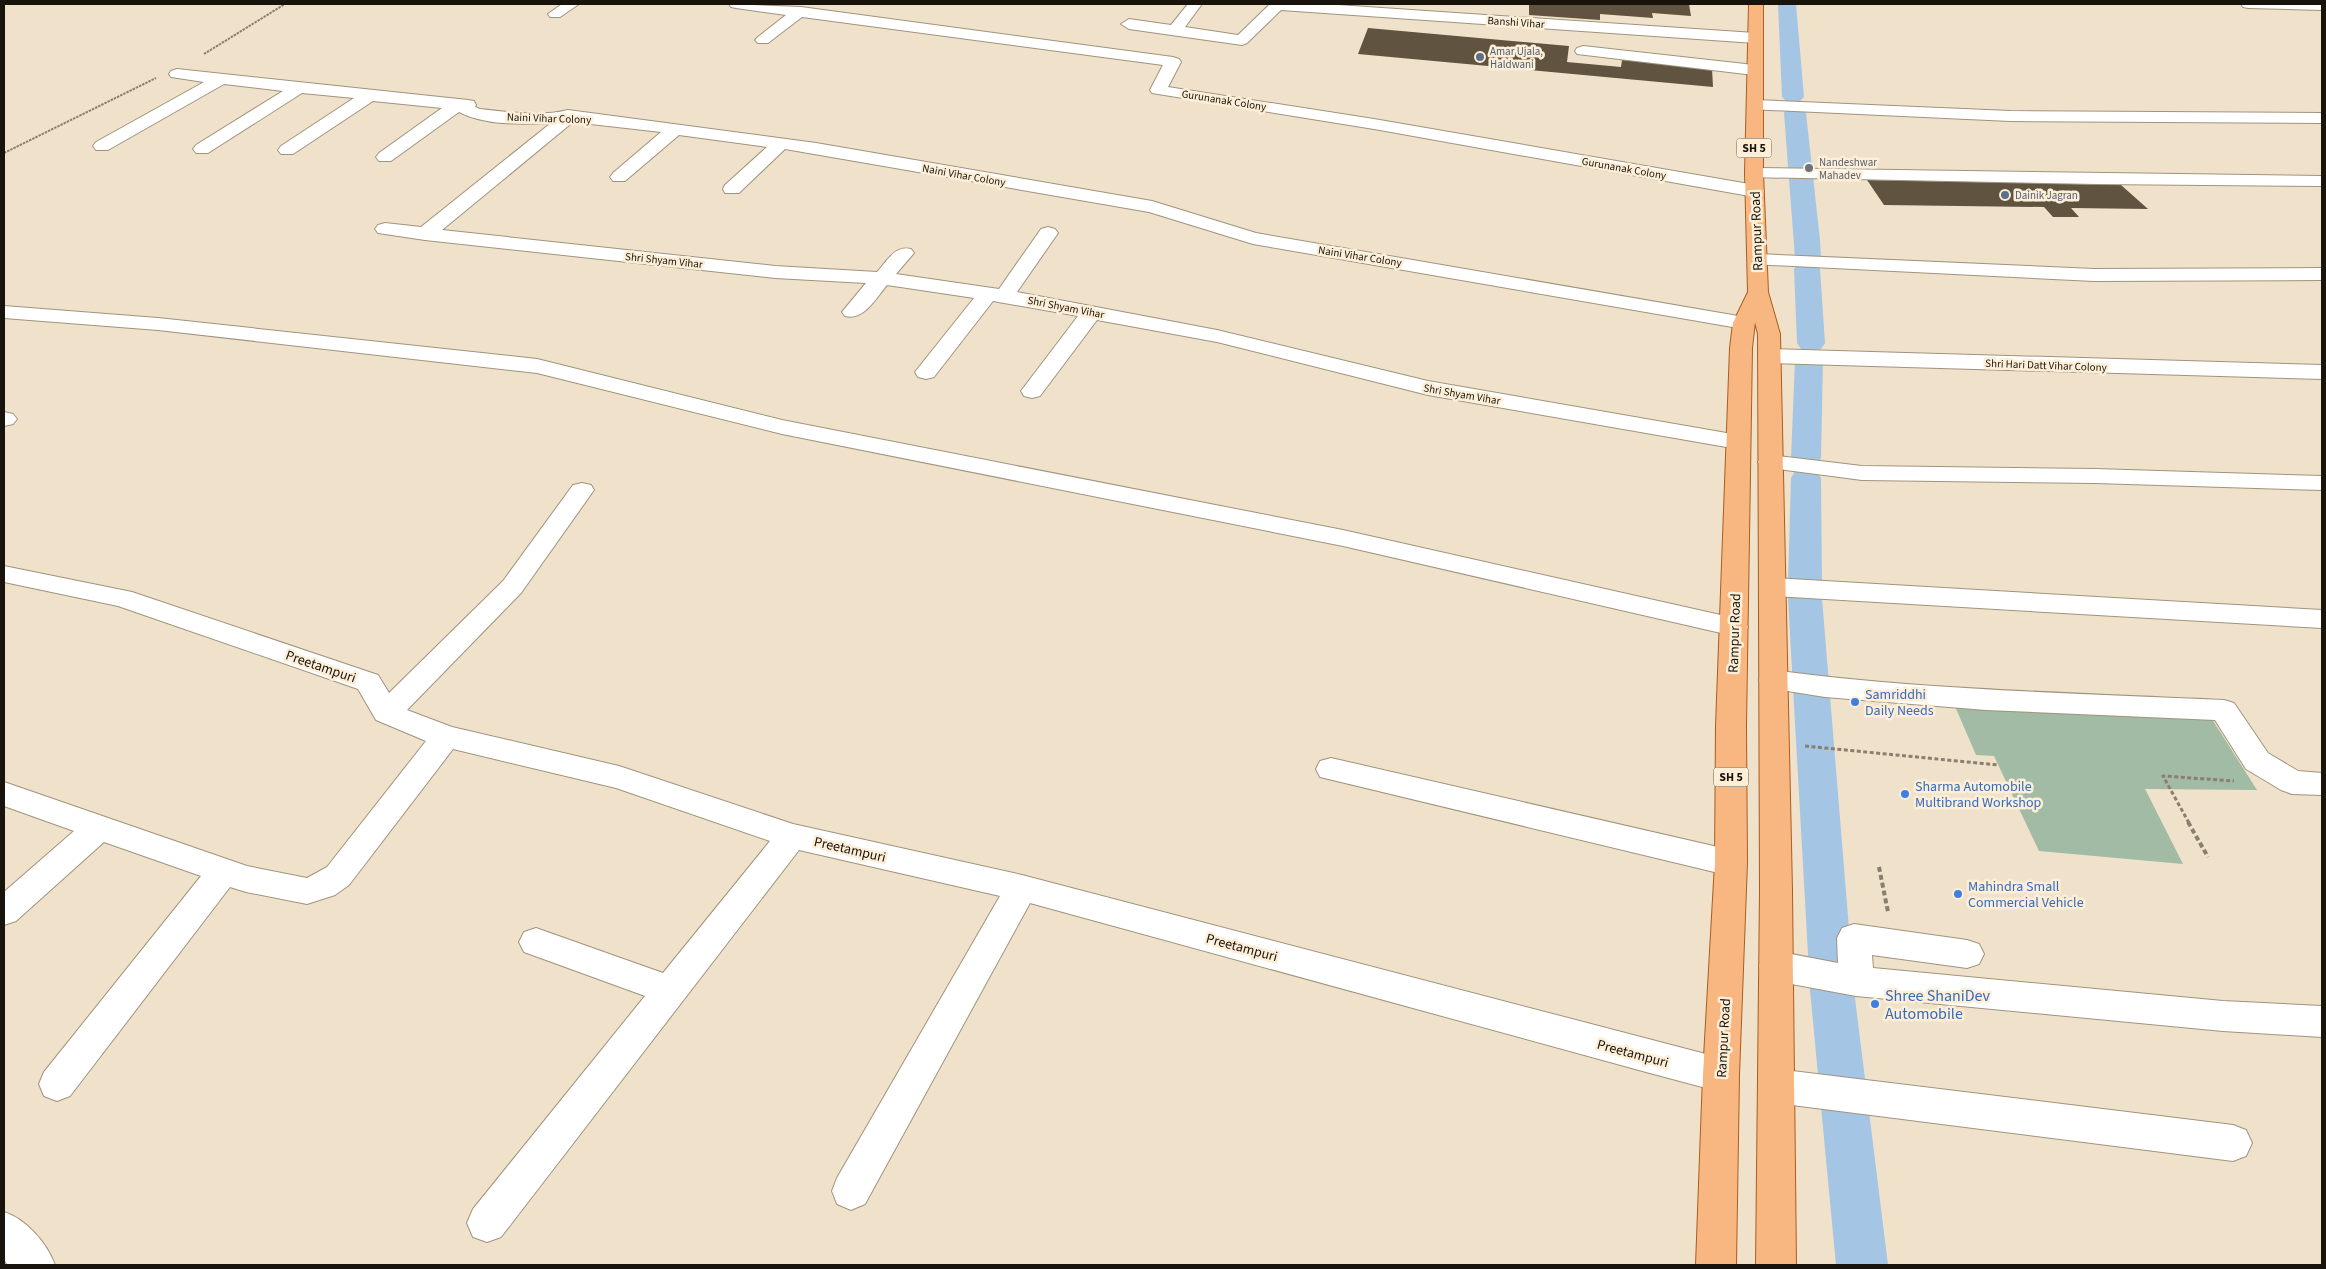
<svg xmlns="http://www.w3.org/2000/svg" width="2326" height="1269" viewBox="0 0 2326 1269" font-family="'Source Sans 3',sans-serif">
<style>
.green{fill:#a2bba4}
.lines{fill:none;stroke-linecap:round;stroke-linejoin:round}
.canal{fill:#a4c5e3;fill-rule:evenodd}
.building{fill:#605440}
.minor-casing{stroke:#a0937d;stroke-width:2}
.major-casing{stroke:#a75e20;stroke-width:2}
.path-far2{stroke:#897f6f;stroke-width:2;stroke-dasharray:2.5 1;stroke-linecap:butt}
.path-far1{stroke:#897f6f;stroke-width:3;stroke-dasharray:4 2.5;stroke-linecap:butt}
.path{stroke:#897f6f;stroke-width:4;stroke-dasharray:5 3;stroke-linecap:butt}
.minor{fill:#fff;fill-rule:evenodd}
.major{fill:#f8b780;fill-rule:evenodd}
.service-dot{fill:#5c6f8a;stroke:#fdefd7;stroke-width:2}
.worship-dot{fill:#6b7280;stroke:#fdefd7;stroke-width:2}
.shop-dot{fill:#3f7fe0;stroke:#fdefd7;stroke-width:2}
.labels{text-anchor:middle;stroke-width:5;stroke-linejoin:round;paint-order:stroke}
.far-street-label{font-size:11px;fill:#18130b;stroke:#fdefd7}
.far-service-label{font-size:11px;fill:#4e5e75;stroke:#fdefd7;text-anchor:start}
.far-worship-label{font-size:11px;fill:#5b616d;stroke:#fdefd7;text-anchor:start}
.shield{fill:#fdefd7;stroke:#5d5548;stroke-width:1}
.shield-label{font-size:12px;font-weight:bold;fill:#18130b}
.street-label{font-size:14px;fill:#18130b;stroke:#fdefd7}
.shop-label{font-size:14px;fill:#366cbe;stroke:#fdefd7;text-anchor:start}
.near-shop-label{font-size:16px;fill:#366cbe;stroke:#fdefd7;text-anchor:start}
</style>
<rect width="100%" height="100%" fill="#f0e2ca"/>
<!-- green -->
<path class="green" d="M1954,704L2210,716L2257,790L2145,789L2183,864L2039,851L1994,756L1976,755Z"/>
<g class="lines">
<!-- canal -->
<path class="canal" d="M1778,4H1796L1804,97L1800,101L1793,103L1786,101L1782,97Z
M1795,107L1803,108L1806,113L1820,240L1821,258L1816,264L1820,269L1825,343L1821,349L1811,351L1801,349L1797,343L1794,269L1799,263L1795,258L1784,113L1787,108Z
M1809,352L1819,354L1823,360L1821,458L1817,464L1806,467L1795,464L1791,458L1795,360L1799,354Z
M1806,469L1817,471L1821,478L1822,583L1817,590L1822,598L1854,990L1888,1265H1836L1810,990L1788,598L1793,590L1788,583L1791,478L1795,471Z"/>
</g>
<!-- building -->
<path class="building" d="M1529,4H1689L1691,16L1652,13L1653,18L1600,14V20L1529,15Z
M1368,28L1569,46L1567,62L1621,67L1622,60L1712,68L1713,87L1358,54Z
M1867,180L2121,185L2148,209L2071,208L2079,217H2053L2044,207L1884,205Z"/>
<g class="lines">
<defs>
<path id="minor" d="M562,4H579L560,17H550L548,14Z
M729,4L801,7L1173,57L1179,59L1181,62L1168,87L1374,119L1755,185L1762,187L1764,191L1762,195L1755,197L1374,129L1152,93L1150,90L1163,65L802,17L768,43H758L755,40L758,37L786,15L736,8L731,7Z
M1188,4H1202L1185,27L1238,35L1270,4H1323L1755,33L1760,35L1763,38L1760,41L1755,43L1281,10L1247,43L1242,45L1129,29L1121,24L1129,19L1171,25Z
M2241,4H2322V10L2248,8L2243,7Z
M1583,46L1754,65L1760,67L1762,70L1760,73L1754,75L1577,54L1575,51L1577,48Z
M177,69L468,100L474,101L476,105L475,107L480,109C509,112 540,117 568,110L816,143L1152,201L1256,233L1744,317L1751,319L1755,323L1751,327L1744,329L1253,244L1149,212L785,149L739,193H725L723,189L725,185L767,147L679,135L625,181H613L610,177L613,173L661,132L573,122L442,230L775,266L877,272C887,261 895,245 911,249L914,253L896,274L999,289L1041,229L1048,227L1055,229L1058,233L1017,292L1217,330L1428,381L1738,435L1746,437L1750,442L1746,447L1738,449L1428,395L1217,342L1097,320L1040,396L1032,398L1024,396L1021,391L1078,316L993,301L934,377L926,379L918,377L915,372L974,298L887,285C876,298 864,321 845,316L842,312L866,283L775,278L425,240L378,233L375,229L378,225L385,223L421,227L551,123C522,124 486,126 459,112L391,161H379L376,157L379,153L442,108L373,101L293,154H281L278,150L281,146L354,98L302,93L208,153H196L193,149L196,145L283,91L224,84L108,150H96L93,146L96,142L204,82L171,77L169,74L171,71Z
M1755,100L2010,111L2322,113V123L2010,121L1749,109L1747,105L1749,101Z
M1754,168L2322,176V186L2097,184L1748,177L1745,173L1748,169Z
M1758,254L2094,269L2321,268L2322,280L2094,281L1751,264L1748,260L1751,256Z
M4,306L158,318L537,359L782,420L1343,530L1734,618L1744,620L1748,627L1744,634L1734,636L1343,546L782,434L537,373L158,330L4,318Z
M1770,349L2322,365V379L1770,363L1762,361L1759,356L1762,351Z
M4,412L13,414L17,419L13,424L4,426Z
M1770,455L1862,466L2095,469L2322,476V490L2095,483L1862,480L1762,467L1758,462L1762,457Z
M582,483L591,485L594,490L521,593L407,710L452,727L619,766L793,824L1022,875L1721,1058L1734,1063L1739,1075L1734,1087L1721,1092L1646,1072L1030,903L865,1204L851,1210L837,1204L832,1191L837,1178L1000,896L799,850L501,1237L487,1242L473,1237L467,1223L473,1209L645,996L524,952L519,942L524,932L536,928L663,973L770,841L616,788L453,749L349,885L335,895L307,904L246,892L230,887L70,1096L57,1101L44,1096L39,1084L44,1072L201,876L104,842L16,921L4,925V892L74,831L4,806V782L247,866L307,878L327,867L426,741L376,720L358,689L118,606L4,582V566L132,592L378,675L389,693L503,581L573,485Z
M1772,578L2322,610V628L1772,596L1763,593L1759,587L1763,581Z
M1773,670C1922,690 2074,693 2224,700L2234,703L2268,753L2298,771L2322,773V795L2292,794L2281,790L2246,769L2215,720L1986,710L1825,697L1763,687L1759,680L1763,673Z
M1331,758L1731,850L1742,854L1747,863L1742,872L1731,876L1320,777L1316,769L1320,761Z
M1854,924L1967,940L1979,944L1984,954L1979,964L1967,968L1872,955L1873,968L2223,1001L2322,1006V1037L2223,1031L1856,996L1776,981L1764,976L1759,966L1764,956L1776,951L1838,963L1837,938L1842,928Z
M1776,1069L2233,1125L2246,1130L2252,1143L2246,1156L2233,1161L1776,1103L1763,1098L1758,1086L1763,1074Z
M4,1212C26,1219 47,1243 55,1265H8L4,1260Z"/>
<path id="major" d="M1749,4H1763V173L1768,292L1780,334L1792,890L1796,1265H1756L1760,890L1758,334L1755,322L1752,348L1746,726L1747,863L1739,1075L1736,1265H1696L1703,1075L1715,863L1716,726L1730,348L1733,323L1748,292L1745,173Z"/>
</defs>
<!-- minor casing -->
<use href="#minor" class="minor-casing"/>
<!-- major casing -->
<use href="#major" class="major-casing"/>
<!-- path-far2 -->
<path class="path-far2" d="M204,54L285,4
M4,153L156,78"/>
<!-- path-far1 -->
<path class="path-far1" d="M1805,746L1998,765
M2189,823L2163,776L2234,781"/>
<!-- path -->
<path class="path" d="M2188,822L2208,857
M1879,867L1888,912"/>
<!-- minor -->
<use href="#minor" class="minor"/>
<!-- major -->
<use href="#major" class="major"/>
</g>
<!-- markers -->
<g class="service-dot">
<circle cx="1480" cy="57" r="5"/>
<circle cx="2005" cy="195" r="5"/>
</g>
<circle class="worship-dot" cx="1809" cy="168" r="5"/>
<g class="shop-dot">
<circle cx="1855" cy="702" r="5"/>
<circle cx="1905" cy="794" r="5"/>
<circle cx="1958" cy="894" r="5"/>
<circle cx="1875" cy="1004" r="5"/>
</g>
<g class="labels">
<!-- far-street labels -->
<g class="far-street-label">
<text transform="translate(1516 22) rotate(4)" y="4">Banshi Vihar</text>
<text transform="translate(1224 100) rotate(9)" y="4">Gurunanak Colony</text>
<text transform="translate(549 118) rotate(2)" y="4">Naini Vihar Colony</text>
<text transform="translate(1624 168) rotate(10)" y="4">Gurunanak Colony</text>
<text transform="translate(964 175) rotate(10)" y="4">Naini Vihar Colony</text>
<text transform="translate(1360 256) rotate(9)" y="4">Naini Vihar Colony</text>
<text transform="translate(664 260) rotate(6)" y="4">Shri Shyam Vihar</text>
<text transform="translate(1066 307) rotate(11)" y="4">Shri Shyam Vihar</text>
<text transform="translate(2046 365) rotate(2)" y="4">Shri Hari Datt Vihar Colony</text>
<text transform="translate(1462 394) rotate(10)" y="4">Shri Shyam Vihar</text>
</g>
<!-- far-service labels -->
<g class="far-service-label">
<text x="1490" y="55">Amar Ujala,<tspan x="1490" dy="13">Haldwani</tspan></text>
<text x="2015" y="199">Dainik Jagran</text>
</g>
<!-- far-worship labels -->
<g class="far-worship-label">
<text x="1819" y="166">Nandeshwar<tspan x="1819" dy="13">Mahadev</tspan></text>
</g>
<!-- shield labels -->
<g class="shield">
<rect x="1736.5" y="138.5" width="35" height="19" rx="4"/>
<rect x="1713.5" y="767.5" width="35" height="19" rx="4"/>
</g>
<g class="shield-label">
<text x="1754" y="152">SH 5</text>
<text x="1731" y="781">SH 5</text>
</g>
<!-- street labels -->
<g class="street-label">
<text transform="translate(1756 231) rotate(-92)" y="5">Rampur Road</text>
<text transform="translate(1734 633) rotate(-88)" y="5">Rampur Road</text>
<text transform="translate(321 666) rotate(19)" y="5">Preetampuri</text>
<text transform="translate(850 849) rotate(13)" y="5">Preetampuri</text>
<text transform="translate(1242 947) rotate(15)" y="5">Preetampuri</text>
<text transform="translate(1723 1038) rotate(-87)" y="5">Rampur Road</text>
<text transform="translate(1633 1053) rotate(15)" y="5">Preetampuri</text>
</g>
<!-- shop labels -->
<g class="shop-label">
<text x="1865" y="699">Samriddhi<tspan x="1865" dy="16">Daily Needs</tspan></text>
<text x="1915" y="791">Sharma Automobile<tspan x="1915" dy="16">Multibrand Workshop</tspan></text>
<text x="1968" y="891">Mahindra Small<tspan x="1968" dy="16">Commercial Vehicle</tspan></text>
</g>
<!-- near-shop labels -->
<g class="near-shop-label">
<text x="1885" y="1001">Shree ShaniDev<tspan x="1885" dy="18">Automobile</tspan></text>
</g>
</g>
<!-- border -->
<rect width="2326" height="1269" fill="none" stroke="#18130b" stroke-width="10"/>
</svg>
